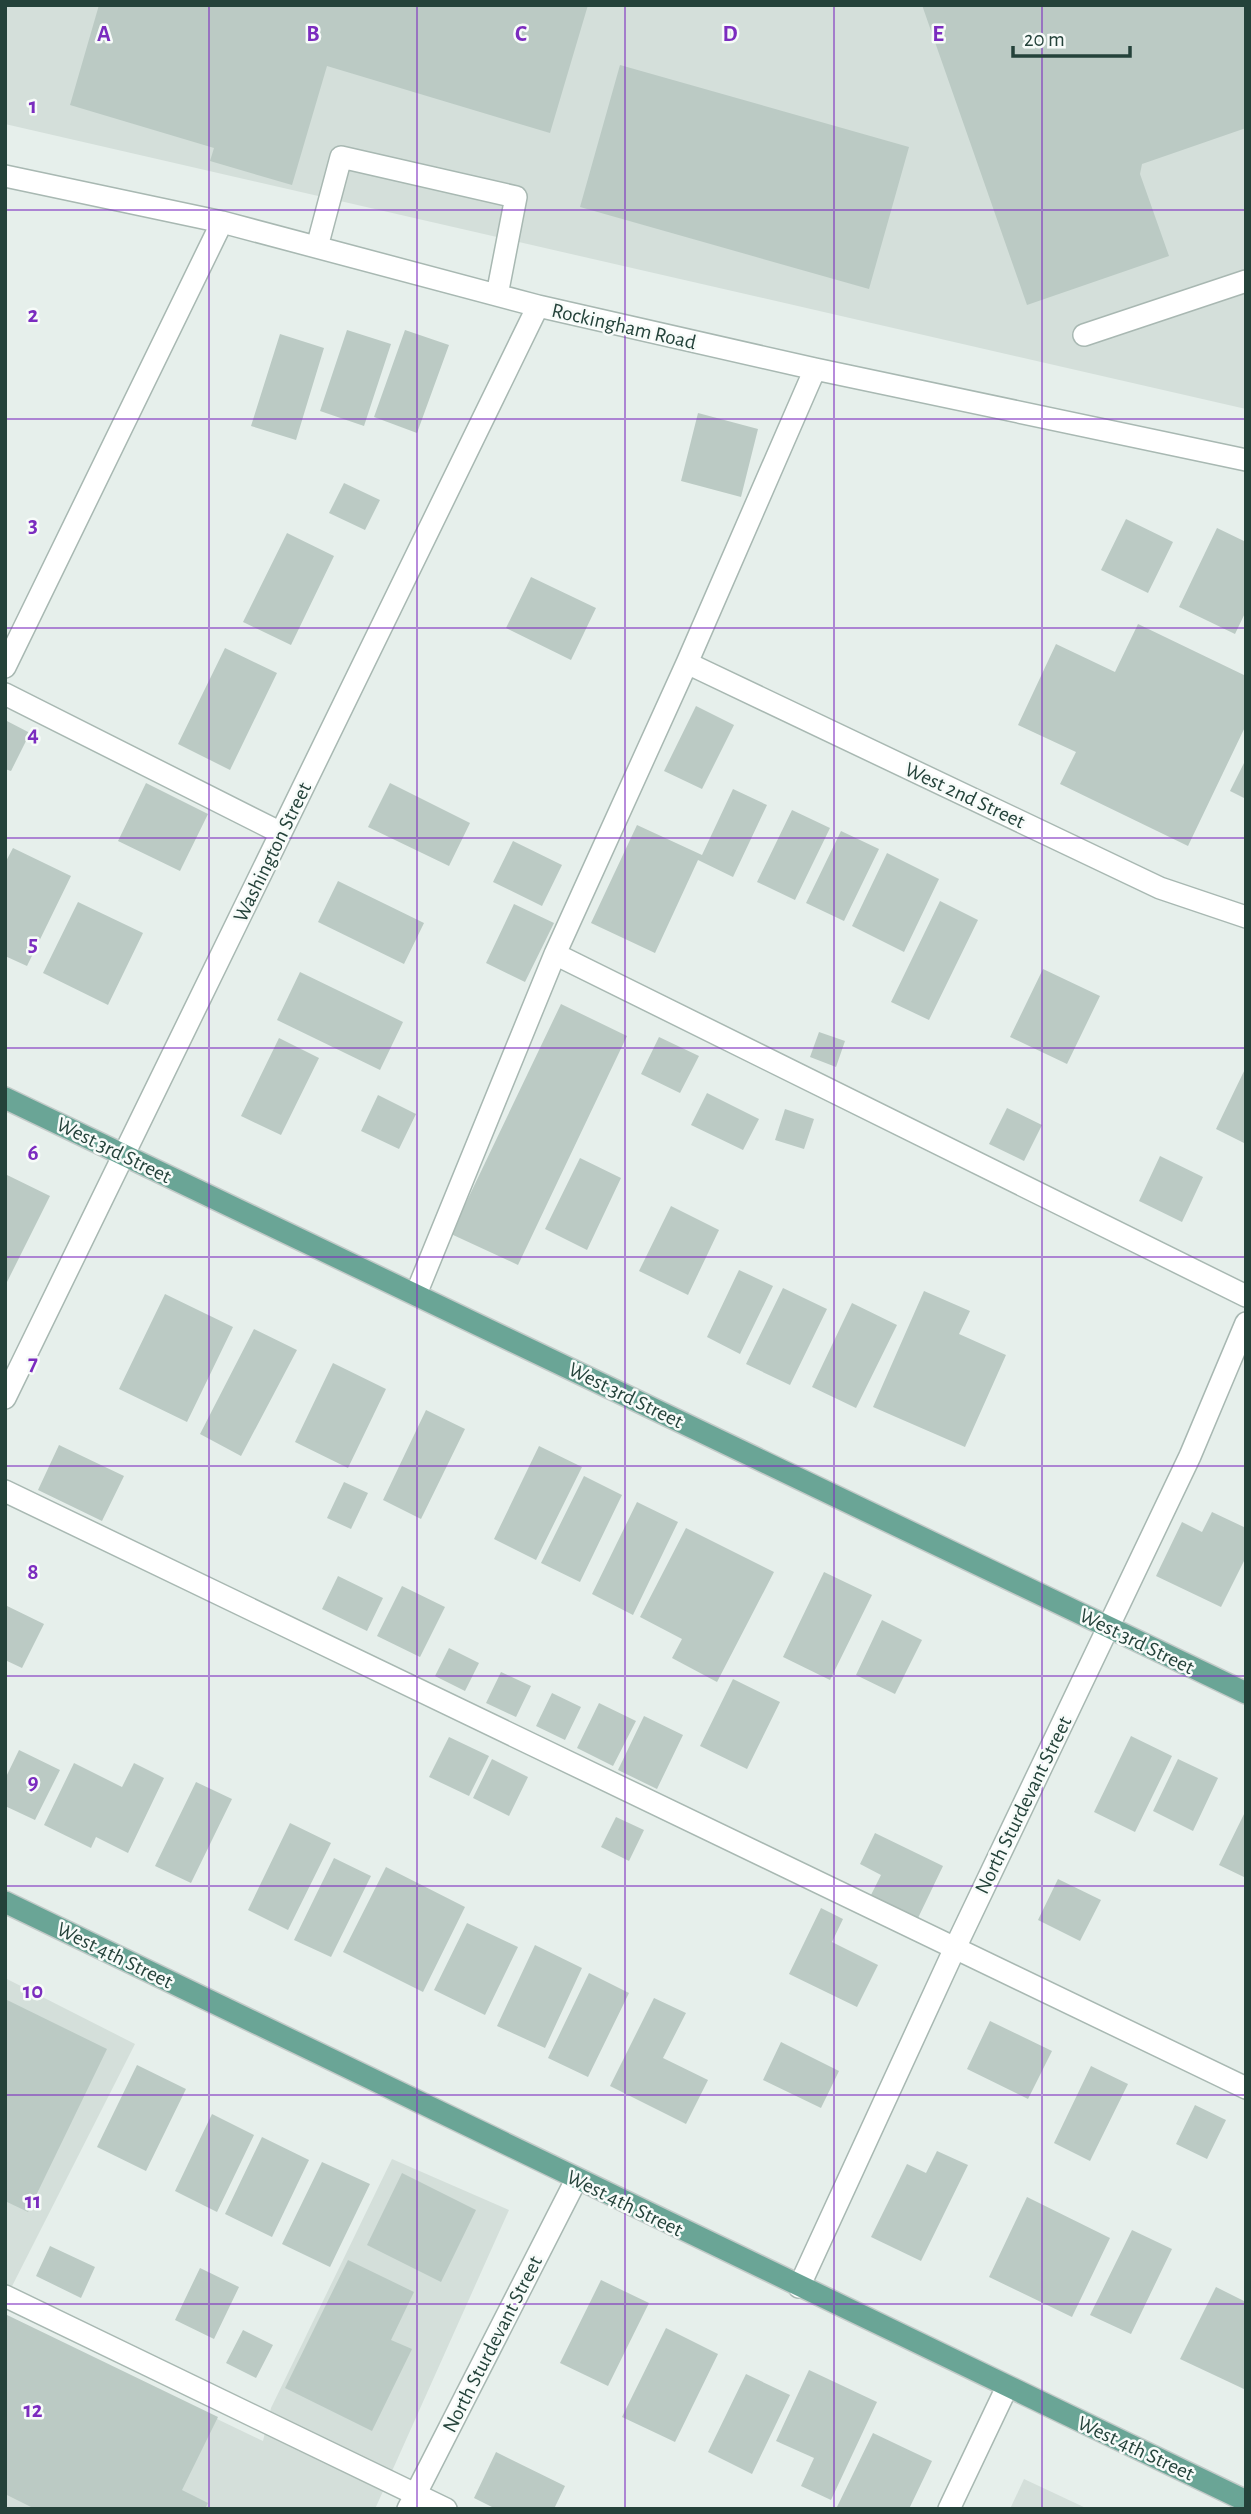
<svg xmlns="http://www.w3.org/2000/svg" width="1251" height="2514" viewBox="0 0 1251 2514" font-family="'Alegreya Sans',sans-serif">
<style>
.built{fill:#d4dfda}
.building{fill:#bbcac4}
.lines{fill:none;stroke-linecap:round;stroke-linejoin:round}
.minor-casing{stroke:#a8b8b2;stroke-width:24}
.major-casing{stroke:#c2cac8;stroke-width:24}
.minor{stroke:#fff;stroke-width:21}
.major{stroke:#6aa596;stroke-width:21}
.grid{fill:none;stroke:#7b2cbf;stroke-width:2;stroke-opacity:0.55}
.labels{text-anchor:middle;stroke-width:5;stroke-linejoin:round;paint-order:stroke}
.street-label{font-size:21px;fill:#24423a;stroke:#f7fbf9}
.grid-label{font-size:23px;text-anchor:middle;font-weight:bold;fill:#7b2cbf;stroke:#f7fbf9;stroke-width:5;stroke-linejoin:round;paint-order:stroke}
</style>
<rect width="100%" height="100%" fill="#e6efeb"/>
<!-- built -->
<path class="built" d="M5,5H1246V409L5,124Z
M5,1978L135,2044L5,2300Z
M392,2159L509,2210L375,2509H5V2317L263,2441L271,2408Z
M1024,2479L1088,2509H1010Z"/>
<!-- building -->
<path class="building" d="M99,5H588L550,133L327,66L292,185L210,161L214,148L70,105Z
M922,5H1246V128L1142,164L1140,174L1169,256L1027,305Z
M620,65L909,147L869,289L580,207Z
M347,330L391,344L364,426L320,411Z
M405,330L449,345L417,433L374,417Z
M280,334L324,348L296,440L251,426Z
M698,413L758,429L741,497L681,481Z
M344,483L380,500L365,530L329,513Z
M1126,519L1173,542L1148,593L1101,570Z
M1217,528L1246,542V611L1235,634L1179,607Z
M287,533L334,556L291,645L243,622Z
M531,577L596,608L571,660L506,628Z
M1138,624L1246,676V725L1188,846L1060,784L1076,752L1018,725L1056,644L1115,672Z
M225,648L277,673L230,770L178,744Z
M696,706L734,725L702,789L664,771Z
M5,720L30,733L11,771L5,769Z
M1246,759V799L1230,791Z
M146,783L208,814L180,871L118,841Z
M390,783L470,823L449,866L368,827Z
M733,789L767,805L733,877L698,860L655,953L591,923L637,825L702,855Z
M792,810L830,828L795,900L757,882Z
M841,831L879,849L844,921L806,903Z
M513,841L562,865L542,906L493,882Z
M13,848L71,876L27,966L5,956V863Z
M887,853L939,879L904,952L852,926Z
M338,881L424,923L404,964L318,922Z
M940,901L978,920L929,1020L891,1002Z
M78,902L143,933L108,1005L43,973Z
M514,904L554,923L525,982L486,963Z
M1043,969L1100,996L1067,1064L1010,1037Z
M300,972L403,1022L380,1070L277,1020Z
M561,1004L627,1036L518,1265L451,1234Z
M819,1032L845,1041L836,1067L810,1057Z
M659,1037L699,1056L680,1093L641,1074Z
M279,1038L319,1058L281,1135L241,1116Z
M1246,1067V1144L1216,1129Z
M707,1093L759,1119L743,1150L691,1125Z
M378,1095L416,1114L399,1149L361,1131Z
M1007,1108L1042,1125L1024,1161L989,1144Z
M785,1109L814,1119L804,1149L775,1140Z
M1160,1156L1203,1177L1182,1222L1139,1201Z
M580,1158L621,1178L587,1250L545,1229Z
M5,1174L50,1196L5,1286Z
M671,1206L719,1230L688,1295L639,1271Z
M739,1270L773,1286L740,1354L707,1337Z
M783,1288L827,1309L790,1385L746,1364Z
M924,1291L970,1311L959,1334L1006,1355L965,1447L873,1407Z
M165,1294L233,1327L187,1422L119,1389Z
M852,1303L897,1325L856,1408L812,1387Z
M254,1329L297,1350L241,1456L200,1434Z
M333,1363L386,1389L348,1468L295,1442Z
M426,1410L465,1429L421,1519L383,1500Z
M59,1445L124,1476L102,1521L38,1490Z
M539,1446L582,1467L536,1560L494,1539Z
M584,1476L622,1495L580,1582L541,1563Z
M344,1482L368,1493L351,1529L327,1518Z
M637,1502L678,1522L633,1615L592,1594Z
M1212,1512L1246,1528V1557L1221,1607L1156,1576L1182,1522L1202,1532Z
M686,1528L774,1572L717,1682L672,1658L682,1639L640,1617Z
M824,1572L872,1595L830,1680L783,1657Z
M338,1576L383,1598L367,1631L322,1609Z
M402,1586L445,1607L420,1657L377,1636Z
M5,1605L44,1624L22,1668L5,1660Z
M882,1620L922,1640L895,1694L856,1675Z
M449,1648L479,1663L465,1691L435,1676Z
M501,1672L531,1686L516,1717L486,1703Z
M733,1679L780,1702L747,1769L700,1746Z
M552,1693L581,1707L565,1740L536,1726Z
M599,1703L636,1721L613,1766L577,1748Z
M644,1716L683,1735L657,1789L618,1770Z
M1131,1736L1172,1756L1135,1832L1094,1812Z
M449,1737L489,1756L469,1796L429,1777Z
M19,1750L60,1770L35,1820L5,1806V1779Z
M492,1759L528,1777L509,1816L473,1798Z
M1178,1759L1218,1778L1193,1831L1153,1811Z
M74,1763L122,1787L134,1763L164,1778L128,1853L96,1837L91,1848L44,1825Z
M196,1782L232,1799L191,1883L155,1866Z
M1246,1810V1878L1219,1865Z
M616,1817L644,1830L629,1861L601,1847Z
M290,1823L331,1843L288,1930L248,1910Z
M875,1833L943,1866L918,1918L871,1895L881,1875L860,1864Z
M334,1858L371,1876L331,1957L294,1940Z
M386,1867L465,1907L423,1992L343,1952Z
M1058,1879L1101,1900L1080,1941L1038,1920Z
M821,1908L843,1919L832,1942L878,1965L857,2007L789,1974Z
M467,1923L518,1947L485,2015L434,1990Z
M535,1945L582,1968L545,2048L497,2026Z
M589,1973L629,1993L588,2077L548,2058Z
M654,1998L686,2013L663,2058L708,2080L686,2124L610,2086Z
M5,1999L107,2049L28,2212L5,2201Z
M990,2021L1052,2051L1028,2099L967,2069Z
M781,2042L839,2071L821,2108L763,2080Z
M137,2065L186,2089L146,2171L97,2147Z
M1091,2066L1128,2084L1090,2161L1054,2143Z
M1195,2105L1226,2120L1207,2159L1176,2144Z
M212,2114L254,2135L217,2212L175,2191Z
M262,2137L309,2160L272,2237L225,2214Z
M937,2151L968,2165L921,2261L871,2237L907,2164L926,2173Z
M322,2162L370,2184L330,2267L282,2244Z
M402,2173L476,2210L441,2282L367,2245Z
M1027,2197L1110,2238L1072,2317L989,2277Z
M1132,2230L1172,2249L1131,2334L1090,2315Z
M50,2246L95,2267L81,2298L36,2276Z
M348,2260L414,2292L391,2340L412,2349L372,2431L285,2388Z
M200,2268L239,2287L214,2339L175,2320Z
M601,2280L649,2303L608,2386L560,2363Z
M1216,2287L1246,2302V2390L1180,2359Z
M5,2314L218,2417L182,2490L208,2503L205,2509H35L5,2494Z
M666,2328L718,2354L675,2442L622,2417Z
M243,2330L273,2345L256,2378L226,2363Z
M809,2370L877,2402L831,2500L801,2486L814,2458L776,2441Z
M746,2374L790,2395L752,2474L708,2452Z
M873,2433L932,2461L909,2509H836Z
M496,2452L565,2486L554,2509H496L474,2498Z"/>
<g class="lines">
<defs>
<path id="minor" d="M5,176L222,222L538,306L815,369L1246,460
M317,247L341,157L516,197L497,295
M1084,335L1246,281
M687,663L1160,888L1246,917
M5,667L222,222
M5,694L281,833
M555,954L1246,1296
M416,1294L555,954L687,663L815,369
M5,1398L538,306
M5,1491L1246,2088
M799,2287L955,1948L1190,1456L1246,1323
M5,2296L446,2509
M408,2509L576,2180
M949,2509L1007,2387"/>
<path id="major" d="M5,1098L1246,1693
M5,1902L1246,2501"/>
</defs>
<!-- minor casing -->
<use href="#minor" class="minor-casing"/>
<!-- major casing -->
<use href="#major" class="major-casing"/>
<!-- minor -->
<use href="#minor" class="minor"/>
<!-- major -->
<use href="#major" class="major"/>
</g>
<!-- grid -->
<path class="grid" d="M209,5V2509M417,5V2509M625,5V2509M834,5V2509M1042,5V2509M5,210H1246M5,419H1246M5,628H1246M5,838H1246M5,1048H1246M5,1257H1246M5,1466H1246M5,1676H1246M5,1886H1246M5,2095H1246M5,2304H1246"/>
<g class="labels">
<!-- street labels -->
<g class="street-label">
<text transform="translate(624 326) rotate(13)" y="7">Rockingham Road</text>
<text transform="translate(965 795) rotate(25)" y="7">West 2nd Street</text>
<text transform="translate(272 852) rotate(-64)" y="7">Washington Street</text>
<text transform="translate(114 1150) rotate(26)" y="7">West 3rd Street</text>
<text transform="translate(626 1395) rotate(26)" y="7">West 3rd Street</text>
<text transform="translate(1137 1641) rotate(26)" y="7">West 3rd Street</text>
<text transform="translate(1023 1805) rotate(-64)" y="7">North Sturdevant Street</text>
<text transform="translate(115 1955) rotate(26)" y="7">West 4th Street</text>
<text transform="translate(625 2203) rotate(26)" y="7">West 4th Street</text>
<text transform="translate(492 2344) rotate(-63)" y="7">North Sturdevant Street</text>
<text transform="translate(1136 2448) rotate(25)" y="7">West 4th Street</text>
</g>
</g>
<g class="grid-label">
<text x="104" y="41">A</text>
<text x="313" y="41">B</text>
<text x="521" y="41">C</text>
<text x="730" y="41">D</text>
<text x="938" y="41">E</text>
<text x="33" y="113">1</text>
<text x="33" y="322">2</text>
<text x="33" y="532">3</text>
<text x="33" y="741">4</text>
<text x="33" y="951">5</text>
<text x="33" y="1160">6</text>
<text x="33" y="1370">7</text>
<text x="33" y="1579">8</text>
<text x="33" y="1789">9</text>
<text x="33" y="1998">10</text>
<text x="33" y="2208">11</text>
<text x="33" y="2417">12</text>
</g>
<!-- border -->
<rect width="1251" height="2514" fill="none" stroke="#24423a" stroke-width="14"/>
<!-- scale -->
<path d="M1013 46v10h117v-10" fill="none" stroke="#24423a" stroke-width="3.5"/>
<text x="1024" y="46" font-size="21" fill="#24423a" stroke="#f7fbf9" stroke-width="5" paint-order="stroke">20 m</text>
</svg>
